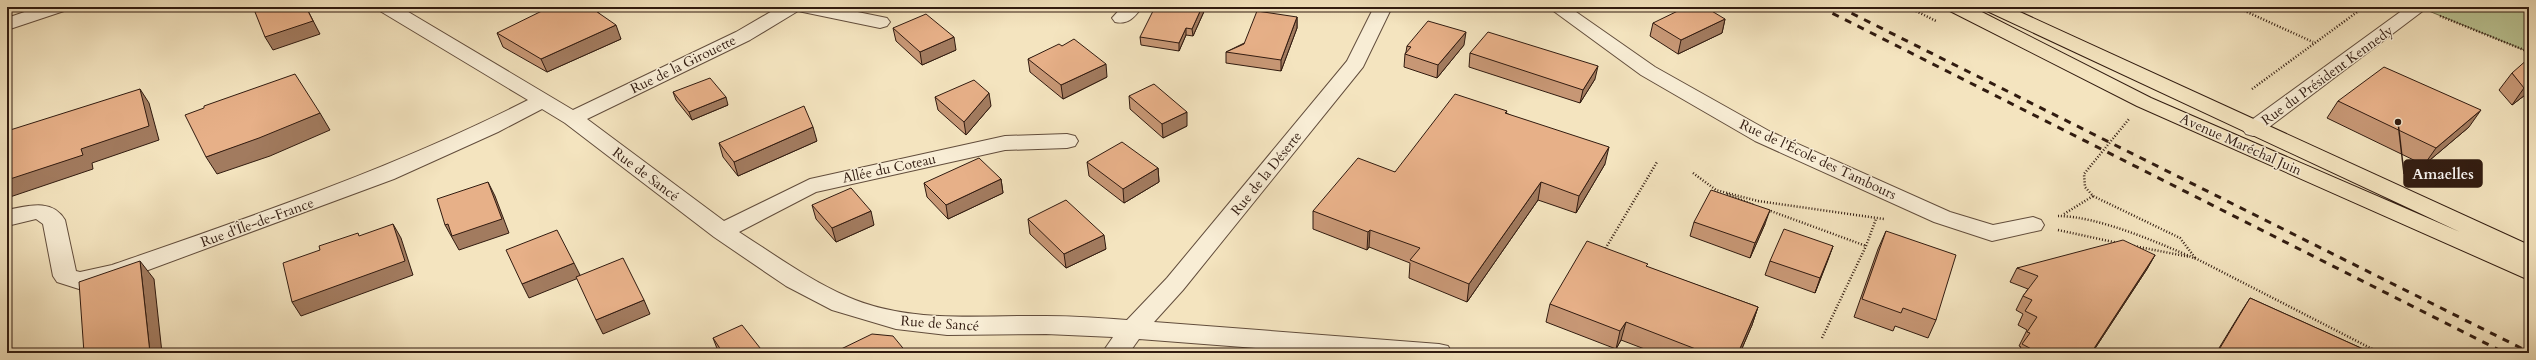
<svg xmlns="http://www.w3.org/2000/svg" width="2536" height="360" viewBox="0 0 2536 360" font-family="Cardo,serif">
<style>
.green{fill:#bac493;stroke:#767052}
.lines{fill:none;stroke-linecap:round;stroke-linejoin:round}
.minor-casing{stroke:#624d3c;stroke-width:2}
.major-casing{stroke:#311b10;stroke-width:2}
.path{stroke:#311b10;stroke-width:2.5;stroke-dasharray:1 2;stroke-linecap:butt}
.minor{fill:#f8edd5;fill-rule:evenodd}
.major{fill:#f4e4bf;fill-rule:evenodd}
.rail{stroke:#311b10;stroke-width:3;stroke-dasharray:7 7;stroke-linecap:butt}
.wall{fill:#c79775;stroke:#311b10}
.shaded-wall{fill:#a27b5f;stroke:#311b10}
.building{fill:#e7b088;stroke:#311b10}
.labels{text-anchor:middle;stroke-width:3;stroke-linejoin:round;paint-order:stroke}
.street-label{font-size:14px;fill:#311b10;stroke:#f8edd5}
.leader{fill:none;stroke:#311b10;stroke-width:1.5}
.callout-dot{fill:#311b10;stroke:#f8edd5;stroke-width:1.5}
.callout{fill:#311b10;stroke:#311b10;stroke-width:1.5}
.callout-label{font-size:15px;text-anchor:middle;font-weight:bold;fill:#fff}
</style>
<rect width="100%" height="100%" fill="#f4e4bf"/>
<filter id="stains"><feTurbulence type="fractalNoise" baseFrequency=".005" numOctaves="4"/><feColorMatrix values="0 0 0 0 .2 0 0 0 0 .09 0 0 0 0 .02 0 0 0 .5 -.17"/></filter>
<radialGradient id="worn" r=".72"><stop offset=".6" stop-color="#630" stop-opacity="0"/><stop offset="1" stop-color="#630" stop-opacity=".3"/></radialGradient>
<!-- green -->
<path class="green" d="M2419,7H2529V52Z"/>
<g class="lines">
<defs>
<path id="minor" d="M39,7H66L64,11L7,30V18Z
M378,7H400L573,110L736,32L779,7H833L887,18L890,22L887,26L880,28L798,11L750,40L587,119L724,221L810,179L1005,136L1067,134L1075,136L1078,141L1075,146L1067,148L1005,150L816,192L739,232C775,255 809,280 848,297C910,324 980,315 1045,316C1073,316 1100,318 1127,320L1167,278L1347,61L1374,7H1392L1363,67L1183,290L1154,322L1439,344L1448,346L1452,353H1320L1139,339L1129,353H1102L1113,337L1046,334L947,335L896,329L832,310L786,286L714,237L565,123L542,109L498,132L394,179L124,279L79,289L57,282L53,276L43,224L36,219L7,226V210C28,206 52,198 65,220L76,271L80,272L112,265C253,216 394,168 528,100L380,11Z
M1122,7H1142C1135,17 1128,25 1115,22L1112,18Z
M1548,7H1569L1655,67L1769,131L1950,212L1993,225L2033,217L2041,220L2044,225L2041,230L1992,241L1934,222L1755,141L1641,75Z
M2407,7H2428L2260,134L2253,136L2246,134L2242,129L2246,124Z"/>
<path id="major" d="M1948,7H1972L2151,98L2460,232L1987,11L1985,7H2009L2529,245V280L2137,106L1950,11Z"/>
</defs>
<!-- minor casing -->
<use href="#minor" class="minor-casing"/>
<!-- major casing -->
<use href="#major" class="major-casing"/>
<!-- path -->
<path class="path" d="M1908,7L1936,21
M2236,7L2313,42
M2350,7L2359,11
M2440,16L2529,52
M2252,89L2364,7
M1693,173L1716,190L1758,201L1884,219
M1727,194L1754,205
M1768,210L1866,246
M2064,214L2093,196
M2058,216C2098,216 2159,243 2196,259L2180,238L2093,196L2085,187L2084,174L2129,119
M2058,230L2118,243
M2134,246L2190,257
M1604,251L1657,162
M2195,258L2380,353
M1822,338L1866,246L1876,219"/>
<!-- minor -->
<use href="#minor" class="minor"/>
<!-- major -->
<use href="#major" class="major"/>
<!-- rail -->
<path class="rail" d="M1820,7L2505,353
M1839,7L2529,352"/>
</g>
<!-- wall -->
<path class="wall" d="M1206,7L1193,36L1186,35L1179,51L1141,45L1140,37Z
M598,12L621,39L547,72L503,47L497,33Z
M1297,17V28L1281,71L1226,63V52Z
M1725,19L1722,33L1678,54L1650,36L1653,23Z
M893,28L956,50L922,65L896,41Z
M1464,45L1437,78L1404,67L1405,54L1406,52L1407,46Z
M1062,46L1107,77L1063,99L1030,72L1028,59Z
M1470,53L1595,79L1580,103L1469,67Z
M2512,73L2529,92L2512,105L2499,90Z
M673,92L728,105L692,120L676,100Z
M1129,96L1187,126L1163,138L1130,109Z
M935,97L991,106L966,135L938,110Z
M2338,101L2469,127L2424,165L2327,118Z
M1507,111L1506,113L1605,164L1576,213L1538,200L1467,302L1409,278L1410,263L1369,247L1367,250L1313,229V211L1395,172Z
M817,141L738,176L723,157L719,143Z
M1087,162L1158,168L1159,182L1124,203L1089,176Z
M1001,179L1003,193L948,219L927,197L924,183Z
M812,205L874,225L836,242L816,219Z
M1028,219L1106,249L1066,268L1030,234Z
M1694,222L1765,224L1750,258L1690,236Z
M1886,231L1936,320L1928,338L1895,326L1893,331L1854,317L1878,249Z
M1833,246L1815,293L1765,275L1770,261Z
M2155,255L2147,269L2092,353H2017L2021,347L2019,346L2027,330L2018,325L2023,314L2016,310L2023,296L2028,289L2010,282L2017,268Z
M1647,267L1758,307L1752,325L1740,353H1655L1621,340L1616,349L1546,322L1550,304Z
M2250,298L2372,353H2216L2241,312Z
M713,338L764,353H720L718,351Z"/>
<!-- shaded-wall -->
<path class="shaded-wall" d="M306,7L320,34L273,50L265,37Z
M586,7H608L589,17Z
M1202,7H1206L1193,36L1192,29Z
M1297,17V28L1281,71V60Z
M1725,19L1722,33L1678,54L1681,40Z
M616,25L621,39L547,72L541,59Z
M1186,28V35L1179,51V43Z
M1466,32L1464,45L1437,78L1438,65Z
M954,37L956,50L922,65L920,52Z
M1106,64L1107,77L1063,99L1061,85Z
M1598,66L1595,79L1580,103L1583,90Z
M2529,84V92L2512,105L2524,88Z
M140,89L149,103L159,140L92,163L93,169L7,198V180Z
M989,93L991,106L966,135L964,122Z
M726,97L728,105L692,120L689,112Z
M2481,110L2469,127L2424,165L2436,148Z
M1187,112V126L1163,138L1162,124Z
M320,113L330,130L270,156L217,174L206,157Z
M813,127L817,141L738,176L734,162Z
M1609,147L1605,164L1576,213L1579,196Z
M1158,168L1159,182L1124,203L1123,189Z
M1001,179L1003,193L948,219L946,205Z
M488,182L495,196L509,233L459,250L445,225Z
M1541,182L1538,200L1467,302L1469,284Z
M1770,210L1765,224L1750,258L1755,243Z
M871,211L874,225L836,242L832,228Z
M393,224L401,238L413,275L301,316L292,302Z
M1370,230L1369,247L1367,250L1368,232Z
M1104,235L1106,249L1066,268L1064,254Z
M1833,246L1828,260L1815,293L1820,278Z
M2155,255L2147,269L2092,353H2091Z
M140,261L154,279L162,353H150Z
M574,263L581,277L529,298L522,284Z
M644,300L650,314L603,334L596,320Z
M1758,307L1752,325L1740,353H1738Z
M1626,322L1621,340L1616,349L1620,331Z"/>
<!-- building -->
<path class="building" d="M253,7H306L313,21L265,37Z
M550,7H590L616,25L541,59L497,33Z
M1155,7H1202L1192,29L1186,28L1179,43L1140,37Z
M1686,7H1705L1725,19L1681,40L1653,23Z
M1257,11L1297,17L1281,60L1226,52L1244,44Z
M926,14L954,37L920,52L893,28Z
M1428,21L1466,32L1438,65L1405,54L1411,47L1407,46Z
M1488,32L1598,66L1583,90L1470,53Z
M1074,39L1106,64L1061,85L1028,59L1059,44L1062,46Z
M2529,58V84L2524,88L2512,73Z
M2384,67L2481,110L2436,148L2338,101Z
M295,74L320,113L259,138L206,157L185,115L204,108V106Z
M710,78L726,97L689,112L673,92Z
M974,80L989,93L964,122L935,97Z
M1154,84L1187,112L1162,124L1129,96Z
M140,89L149,126L81,149L83,155L7,180V131Z
M1455,94L1507,111L1505,113L1609,147L1579,196L1541,182L1469,284L1410,260L1420,248L1370,230L1368,232L1313,211L1358,158L1395,172Z
M804,106L813,127L734,162L719,143Z
M1122,142L1158,168L1123,189L1087,162Z
M979,158L1001,179L946,205L924,183Z
M488,182L502,219L452,236L448,224L445,225L437,199Z
M851,188L871,211L832,228L812,205Z
M1711,190L1770,210L1755,243L1694,222Z
M1066,200L1104,235L1064,254L1028,219Z
M393,224L405,261L292,302L283,263L320,250L319,246L358,233L359,236Z
M1784,229L1833,246L1820,278L1770,261Z
M557,230L574,263L522,284L506,250Z
M1886,231L1956,255L1936,320L1903,308L1901,313L1862,299Z
M2123,240L2155,255L2091,353H2039L2022,344L2030,333L2027,332L2037,317L2025,311L2032,300L2023,296L2038,276L2017,268Z
M1587,241L1648,264L1646,266L1758,307L1738,353H1706L1626,322L1620,331L1550,304Z
M623,258L644,300L596,320L576,277Z
M140,261L150,353H84L79,282Z
M2250,298L2372,353H2217Z
M742,325L764,353H723L713,338Z
M872,334L893,336L907,353H839L837,351Z"/>
<g class="labels">
<!-- street labels -->
<g class="street-label">
<text transform="translate(683 64) rotate(-26)" y="5">Rue de la Girouette</text>
<text transform="translate(2327 75) rotate(-36)" y="5">Rue du Président Kennedy</text>
<text transform="translate(2241 144) rotate(24)" y="5">Avenue Maréchal Juin</text>
<text transform="translate(1818 159) rotate(25)" y="5">Rue de l'École des Tambours</text>
<text transform="translate(889 168) rotate(-12)" y="5">Allée du Coteau</text>
<text transform="translate(1266 173) rotate(-51)" y="5">Rue de la Déserte</text>
<text transform="translate(646 174) rotate(37)" y="5">Rue de Sancé</text>
<text transform="translate(257 222) rotate(-20)" y="5">Rue d'Île-de-France</text>
<text transform="translate(940 323) rotate(4)" y="5">Rue de Sancé</text>
</g>
</g>
<!-- callouts -->
<path class="leader" d="M2398 122L2404 174"/>
<circle class="callout-dot" cx="2398" cy="122" r="4"/>
<rect class="callout" x="2404" y="160" width="78" height="27" rx="4"/>
<g class="callout-label">
<text x="2443" y="179">Amaelles</text>
</g>
<!-- margin -->
<rect width="2536" height="360" fill="none" stroke="#f4e4bf" stroke-width="24"/>
<rect x="8" y="8" width="2520" height="344" fill="none" stroke="#311b10" stroke-width="2"/>
<rect x="12" y="12" width="2512" height="336" fill="none" stroke="#311b10"/>
<rect width="100%" height="100%" filter="url(#stains)"/>
<rect width="100%" height="100%" fill="url(#worn)"/>
</svg>
